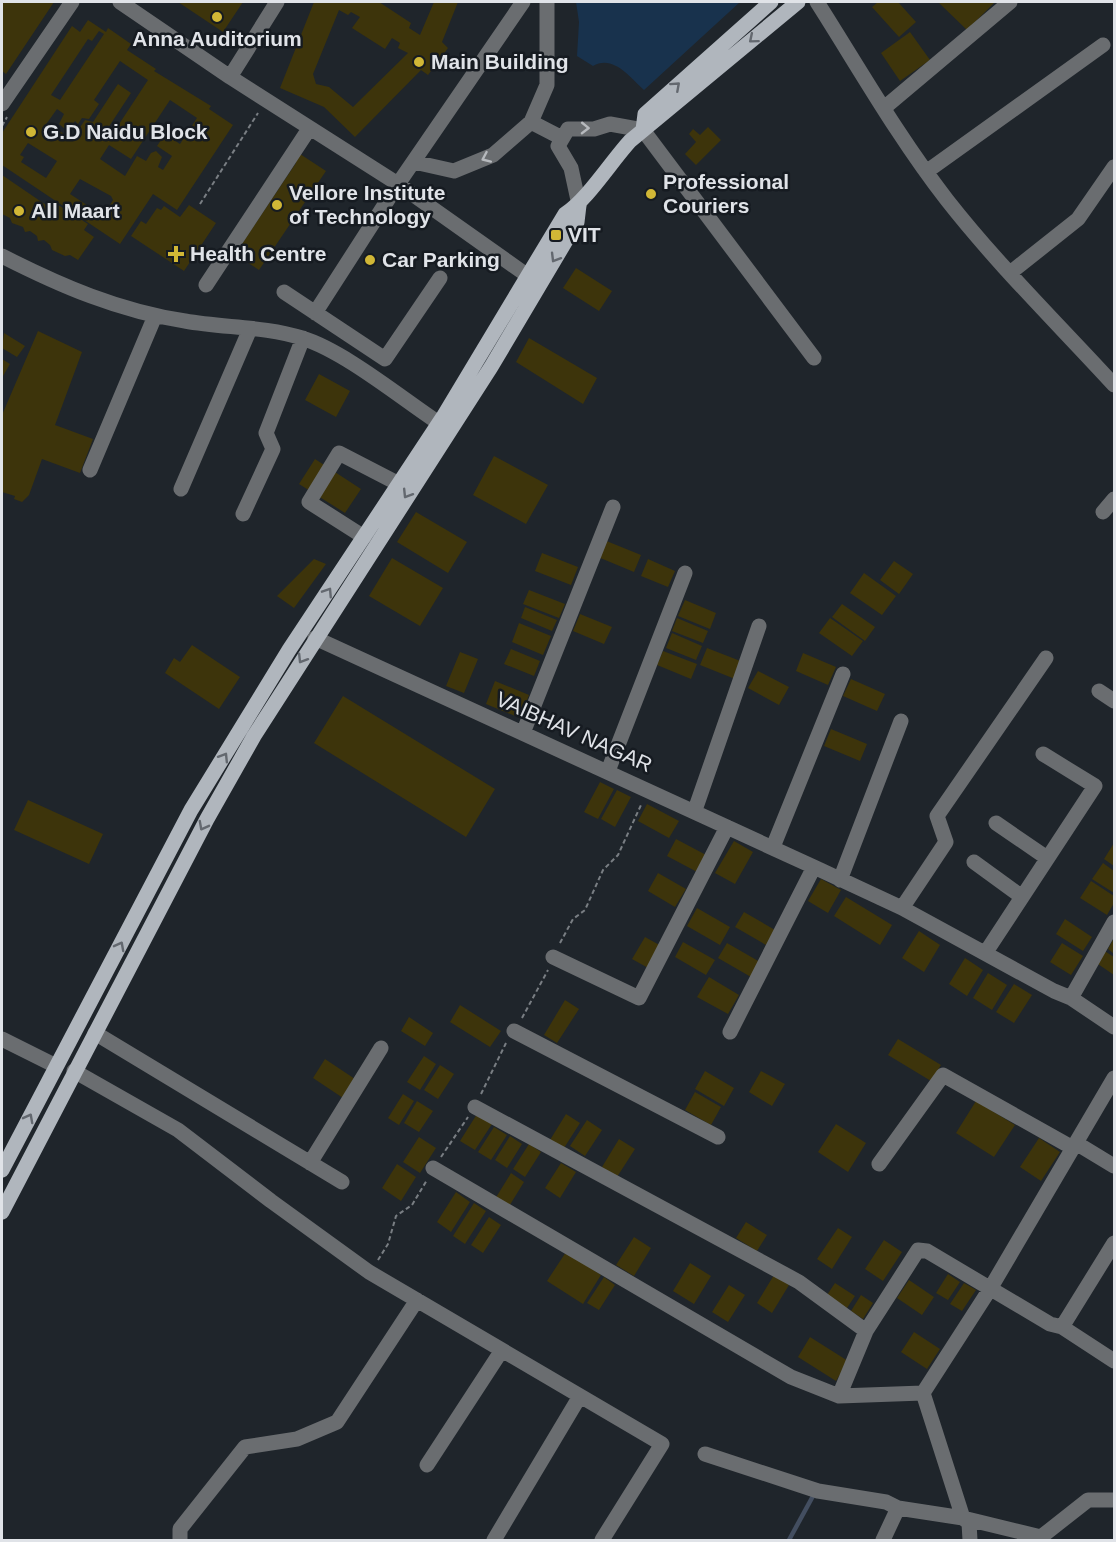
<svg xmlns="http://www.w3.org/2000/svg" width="1116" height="1542" viewBox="0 0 1116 1542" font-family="Arial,sans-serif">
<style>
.green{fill:#18324d}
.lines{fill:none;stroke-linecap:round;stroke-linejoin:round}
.stream{stroke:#434e60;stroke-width:4.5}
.building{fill:#3d340b;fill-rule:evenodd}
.path{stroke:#797e83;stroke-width:2;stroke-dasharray:4.5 3;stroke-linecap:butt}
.minor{stroke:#6a6d70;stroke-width:15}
.major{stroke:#b0b6bd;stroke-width:15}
.oneway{stroke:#63686f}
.oneway2{stroke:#b7babe}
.poi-dot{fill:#d1b736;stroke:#161b21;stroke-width:2}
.labels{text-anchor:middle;stroke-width:5;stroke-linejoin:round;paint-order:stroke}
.poi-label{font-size:21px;font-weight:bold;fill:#e0e3e8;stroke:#161b21;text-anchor:start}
.street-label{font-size:21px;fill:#e0e3e8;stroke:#161b21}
</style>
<rect width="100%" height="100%" fill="#1f252b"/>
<!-- green -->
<path class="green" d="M576,2H740L644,90C631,78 613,54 593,66L577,56L579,22Z"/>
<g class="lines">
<!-- stream -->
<path class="stream" d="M789,1540L813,1496"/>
</g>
<!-- building -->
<path class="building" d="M2,2H54L6,74L2,71Z
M178,2H243L223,32Z
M314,2H379L411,23L409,28L420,35L434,2H458L442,42L448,48L428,75L421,70L355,137L324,107L280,88ZM339,10L348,15L351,12L360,17L352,28L385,49L392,38L400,43L398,48L408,53L353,107L329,87L316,84L313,74Z
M878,2H898L916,22L899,37L872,7Z
M938,2H995L967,30Z
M88,20L106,32L108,28L131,44L127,50L156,69L154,71L211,106L209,109L233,125L177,210L153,194L120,244L2,165V133L72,26L80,32ZM99,31L104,34L60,100L51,95L88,39L92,41ZM120,61L148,80L108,141L105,139L109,133L106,131L131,93L118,84L93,122L85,120L72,139L47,123L57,109L64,114L59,124L65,129L70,128L75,121L78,124L82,118L89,119L99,104L94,100ZM170,100L197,118L180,144L165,134L157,146L172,156L163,170L158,167L162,157L156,151L151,153L146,161L137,156L125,176L100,159L109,145L131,159ZM28,143L57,161L46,178L21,162L24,157L20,155ZM80,179L111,196L113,200L105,213L101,210L99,213L70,194Z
M910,32L930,60L900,81L881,53Z
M708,127L721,140L696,165L685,154L696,142L689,134L693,129L700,135Z
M300,154L326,171L259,270L235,254L296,163L295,161Z
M2,175L49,207L52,201L88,224L84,230L94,237L78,260L70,255L65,256L52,250L50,245L44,240L38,241L37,236L30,231L25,232L23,227L12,223L10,218L2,214Z
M189,205L216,223L184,271L131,236L141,221L146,224L157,208L161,210L164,206L180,217Z
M576,268L612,291L599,311L563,288Z
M38,331L82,352L55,425L93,439L80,473L42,459L29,495L22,502L14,499L15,496L2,492V415Z
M4,333L25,346L17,357L2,348Z
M529,338L597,378L583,404L516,362Z
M2,359L10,364L3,376L2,375Z
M319,374L350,391L336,417L305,400Z
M494,456L548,485L526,524L473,495Z
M315,459L361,489L345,513L299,484Z
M416,512L467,542L448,573L397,542Z
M604,540L641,555L634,572L598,557Z
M542,553L578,567L571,585L535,571Z
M392,558L443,588L420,626L369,596Z
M314,559L326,564L294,608L277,596Z
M648,559L675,571L668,587L641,576Z
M894,561L913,574L899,594L880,580Z
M864,573L896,596L882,615L850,593Z
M529,590L565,604L559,618L523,604Z
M685,600L716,613L710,629L678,616Z
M842,604L875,627L865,641L832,617Z
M525,607L557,620L552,631L521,618Z
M580,614L612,627L604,644L573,631Z
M677,618L708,631L703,643L672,631Z
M830,618L863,641L852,656L819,633Z
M519,623L551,636L543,655L512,642Z
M672,633L702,646L696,660L666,648Z
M192,645L240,677L219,709L165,673L174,658L180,662Z
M707,648L743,662L735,679L700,665Z
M511,649L540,661L534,676L504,664Z
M663,651L697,664L691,679L657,665Z
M460,652L478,659L464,693L446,686Z
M803,653L836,667L828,685L796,671Z
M758,671L789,687L779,705L748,688Z
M851,679L885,694L877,711L843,696Z
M495,681L529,695L520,718L486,704Z
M343,696L495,789L466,837L314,743Z
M831,729L867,744L860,761L824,746Z
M600,782L614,789L598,819L584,812Z
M617,790L631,797L615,827L601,819Z
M28,800L103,834L89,864L14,830Z
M647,804L679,821L669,838L638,821Z
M676,839L708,856L699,873L667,856Z
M734,841L753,852L735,884L715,873Z
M1114,843V866L1104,859Z
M1103,863L1114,871V893L1092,879Z
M658,873L686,889L675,907L648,891Z
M821,879L841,890L828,913L808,901Z
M1091,881L1114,896V903L1107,915L1080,898Z
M846,897L892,925L880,945L834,916Z
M697,908L730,927L720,945L687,926Z
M744,912L775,930L766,945L735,927Z
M1065,919L1092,937L1083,951L1056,934Z
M919,931L940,945L924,972L902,958Z
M645,937L663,947L650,969L632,959Z
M1114,938V954L1108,949Z
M683,942L715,960L706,975L675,957Z
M727,943L760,962L751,977L718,958Z
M1062,943L1083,956L1071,975L1050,962Z
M1103,950L1114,957V975L1095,962Z
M965,958L983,970L967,996L949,984Z
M988,973L1007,985L992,1010L973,998Z
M709,977L739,995L728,1014L697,997Z
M1014,984L1032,995L1014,1023L996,1012Z
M565,1000L579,1009L557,1043L544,1035Z
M460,1005L501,1031L490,1047L450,1022Z
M409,1017L433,1033L425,1046L401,1031Z
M898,1039L941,1065L931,1081L888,1055Z
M424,1056L436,1064L420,1090L407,1082Z
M325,1059L355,1079L343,1098L313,1078Z
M440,1065L454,1074L438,1099L424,1090Z
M705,1071L734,1088L724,1106L695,1089Z
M761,1071L785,1084L772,1106L749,1092Z
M695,1092L721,1107L711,1125L685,1110Z
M403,1094L414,1101L399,1125L388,1118Z
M417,1101L433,1111L419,1132L404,1123Z
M976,1101L1015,1125L994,1157L956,1133Z
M477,1114L492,1124L475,1150L460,1141Z
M566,1114L580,1123L564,1148L550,1140Z
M587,1120L602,1130L585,1156L570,1146Z
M836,1124L866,1143L848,1172L818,1152Z
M494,1127L507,1135L491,1160L478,1152Z
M510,1136L522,1144L507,1168L495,1160Z
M419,1137L436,1148L420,1173L403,1162Z
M1039,1138L1060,1152L1041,1181L1020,1167Z
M619,1139L635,1149L617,1177L602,1167Z
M529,1144L541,1152L525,1177L513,1169Z
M561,1163L576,1172L560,1198L545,1188Z
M397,1164L416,1177L401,1201L382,1188Z
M511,1173L524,1182L508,1208L495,1199Z
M456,1192L470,1202L451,1232L437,1222Z
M474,1203L486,1211L465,1244L453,1236Z
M489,1217L501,1225L483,1253L471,1245Z
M746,1222L767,1235L757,1251L736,1238Z
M838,1228L852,1237L832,1269L817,1259Z
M634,1237L651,1248L634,1276L616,1265Z
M884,1240L902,1252L883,1281L865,1269Z
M566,1252L601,1275L583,1304L547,1281Z
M690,1263L711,1276L694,1304L673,1291Z
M948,1274L960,1282L948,1300L936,1293Z
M774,1275L789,1285L772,1313L757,1303Z
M604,1277L615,1285L599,1310L587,1303Z
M909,1280L934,1297L922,1315L897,1298Z
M835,1283L855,1296L845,1311L825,1298Z
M964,1283L976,1290L962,1311L950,1304Z
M729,1285L745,1295L728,1322L712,1312Z
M861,1295L873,1303L863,1319L851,1311Z
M914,1332L940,1349L927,1369L901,1352Z
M810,1337L848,1361L836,1381L798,1357Z"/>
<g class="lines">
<!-- path -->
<path class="path" d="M2,126L7,117
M200,204L258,113
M560,943L573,919L585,910L603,870L618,855L641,805
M522,1018L548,970
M481,1094L506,1043
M441,1157L468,1117
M378,1260L388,1244L396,1216L412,1205L427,1180"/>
<!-- minor -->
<path class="minor" d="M120,2L230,77L277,2
M817,2C859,68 898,137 947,200C998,265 1058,324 1114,385
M230,77L398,184L528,276
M2,104L72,2
M884,108L1010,2
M531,122L562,138
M414,162L454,171L493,155L531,122L547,85V2
M926,172L1103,45
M579,205L571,168L558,146L568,129H594L610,124L643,130L814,358
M2,256C61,286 119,311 185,321C223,328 265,326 302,338C347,352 407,403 448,429
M1010,273L1078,219L1114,167
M206,285L309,129
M284,292L385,359L440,278
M315,313L398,184L523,2
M90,470L155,316
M181,489L250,329
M1103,512L1114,499
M243,514L273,449L266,433L303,338
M364,537L309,502L339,453L399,484
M315,638L814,867
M1099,691L1114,701
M523,733L613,507
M608,771L685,573
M695,810L759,626
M996,823L1047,858
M773,847L843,674
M974,862L1022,897
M840,880L901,721
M902,908L946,842L937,816L1046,658
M986,952L1095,786L1043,754
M553,957L639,998L727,827
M1071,998L1114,922
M514,1031L718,1137
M730,1032L814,867L902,908L1054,991L1071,998L1114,1027
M95,1033L342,1182
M2,1039L56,1066
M74,1071L178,1130L271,1201L369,1272L662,1444L602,1540
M475,1107L799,1282L866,1331
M1076,1143L1114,1166
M310,1163L381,1048
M879,1164L943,1075L1073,1148
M433,1168L791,1377L839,1396L923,1393
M1062,1327L1114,1243
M839,1396L866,1331L918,1250L927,1251L1050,1324L1062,1327L1114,1361
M705,1454L818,1491L886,1502L898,1508L963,1518L1041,1537L1088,1500H1114
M427,1465L502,1350
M180,1540V1529L245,1447L297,1439L337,1422L417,1300
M494,1540L580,1396
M883,1540L898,1508
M970,1540L969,1523L963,1518L923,1393L990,1289L1114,1078"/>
<!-- major -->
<path class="major" d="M643,130L645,114L771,2
M2,1170L191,810L289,650L443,417L565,214C587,200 610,163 630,141L798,2
M2,1212L207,819L254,736L491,367L577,222L579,205"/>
</g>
<!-- one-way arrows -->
<defs><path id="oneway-chevron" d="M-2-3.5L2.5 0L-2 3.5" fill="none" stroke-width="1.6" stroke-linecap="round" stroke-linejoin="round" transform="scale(1.5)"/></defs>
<g class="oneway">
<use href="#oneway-chevron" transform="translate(753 39) rotate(140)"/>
<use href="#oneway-chevron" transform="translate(676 86) rotate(-42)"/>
<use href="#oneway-chevron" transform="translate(555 258) rotate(121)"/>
<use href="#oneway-chevron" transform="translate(407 494) rotate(122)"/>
<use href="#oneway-chevron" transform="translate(328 592) rotate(-57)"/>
<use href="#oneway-chevron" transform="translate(302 659) rotate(122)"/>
<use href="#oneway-chevron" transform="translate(224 757) rotate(-58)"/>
<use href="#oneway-chevron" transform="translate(203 826) rotate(118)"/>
<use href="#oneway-chevron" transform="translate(120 946) rotate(-62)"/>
<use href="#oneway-chevron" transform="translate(29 1118) rotate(-62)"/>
</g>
<g class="oneway2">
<use href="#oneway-chevron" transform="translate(585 128) rotate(1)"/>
<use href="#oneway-chevron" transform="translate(486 158) rotate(156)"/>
</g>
<!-- markers -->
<g class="poi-dot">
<circle cx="217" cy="17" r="6"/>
<circle cx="419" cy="62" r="6"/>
<circle cx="31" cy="132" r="6"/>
<circle cx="651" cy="194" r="6"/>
<circle cx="277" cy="205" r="6"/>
<circle cx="19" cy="211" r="6"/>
<rect x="550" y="229" width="12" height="12" rx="3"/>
<path d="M173 245h6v6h6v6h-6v6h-6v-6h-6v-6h6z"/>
<circle cx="370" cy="260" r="6"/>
</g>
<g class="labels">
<!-- poi labels -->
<g class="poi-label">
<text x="217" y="46" text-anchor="middle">Anna Auditorium</text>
<text x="431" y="69">Main Building</text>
<text x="43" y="139">G.D Naidu Block</text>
<text x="663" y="189">Professional<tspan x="663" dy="24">Couriers</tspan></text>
<text x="289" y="200">Vellore Institute<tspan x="289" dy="24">of Technology</tspan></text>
<text x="31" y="218">All Maart</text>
<text x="568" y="242">VIT</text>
<text x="190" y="261">Health Centre</text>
<text x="382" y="267">Car Parking</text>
</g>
<!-- street labels -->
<g class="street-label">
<text transform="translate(574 732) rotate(24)" y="7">VAIBHAV NAGAR</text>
</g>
</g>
<!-- border -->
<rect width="1116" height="1542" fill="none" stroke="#e0e3e8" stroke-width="6"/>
</svg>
